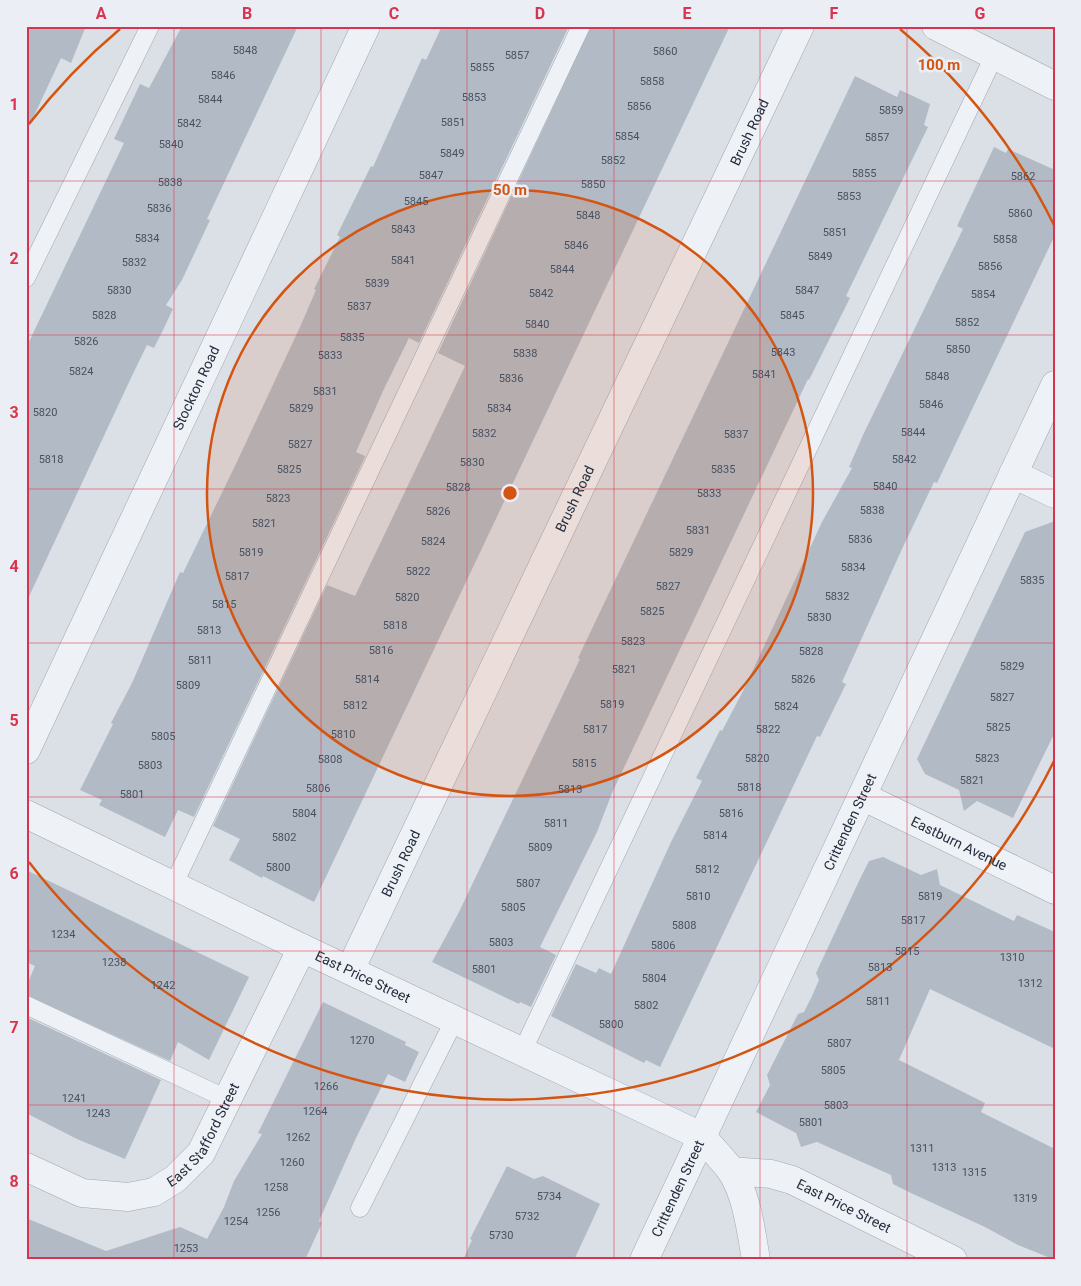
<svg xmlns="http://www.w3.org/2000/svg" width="1081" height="1286" viewBox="0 0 1081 1286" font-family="Roboto,sans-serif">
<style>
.building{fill:#b2bac5}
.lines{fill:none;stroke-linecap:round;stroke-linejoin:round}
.lane-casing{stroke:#a0a7b1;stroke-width:19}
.street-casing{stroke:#a0a7b1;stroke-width:29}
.lane{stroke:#eef1f5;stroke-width:18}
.street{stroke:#eef1f5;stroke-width:28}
.grid{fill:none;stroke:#da334f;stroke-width:1;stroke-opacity:0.55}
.ring{fill:none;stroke:#d45511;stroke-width:2.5}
.labels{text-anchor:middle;stroke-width:5;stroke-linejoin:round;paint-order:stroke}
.number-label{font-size:11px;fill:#485160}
.street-label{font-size:14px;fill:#242e3f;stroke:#ebeff5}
.centre{fill:#d45511;stroke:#ebeff5;stroke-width:2.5}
.ring-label{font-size:15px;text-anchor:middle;font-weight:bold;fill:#d45511;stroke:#ebeff5;stroke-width:5;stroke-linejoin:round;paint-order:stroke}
.neatline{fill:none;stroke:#da334f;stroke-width:2}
.grid-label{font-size:16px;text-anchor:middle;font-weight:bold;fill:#da334f}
</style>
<rect width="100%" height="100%" fill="#dbe0e7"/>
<!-- building -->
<path class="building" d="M26,26H86L71,63L61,58L26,133Z
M182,26H298L207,219L210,220L182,280L166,305L173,309L164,328L154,348L147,345L130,380L26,603V348L124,143L114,139L140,84L149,88Z
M442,26H569L419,343L409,338L383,391L356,452L365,456L364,459L194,817L178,810L165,837L99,805L102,800L80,790L113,724L111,723L132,683L180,572L183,573L233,470L300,327L316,290L314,289L340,237L337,235L371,166L373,167L422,58L426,60Z
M591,26H730L314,902L263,876L262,878L229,860L240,839L213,826L327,585L355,596L465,366L438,353Z
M855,76L897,97L900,90L930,104L924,125L928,127L846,296L850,298L809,380L808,379L612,793L597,832L540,947L556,955L531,1007L520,1002L519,1004L432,962L458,914L580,659L578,658Z
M994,147L1006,153L1008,149L1055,170V235L937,483L934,482L902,549L842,682L846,684L820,737L817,736L660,1067L646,1060L644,1063L551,1016L576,964L596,973L599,968L611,974L671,842L702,781L696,778L720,730L722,731L744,689L822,522L852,468L849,467L863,435L963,229L957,226Z
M1055,521V732L1013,818L977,801L964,811L959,790L925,774L917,759L1025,532Z
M883,857L921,875L937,869L940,885L1014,921L1017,915L1055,932V1049L930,989L899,1060L985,1103L981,1112L1055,1149V1260L1018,1245L985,1227L913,1194L893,1184L891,1175L817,1142L801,1147L796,1133L756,1112L770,1085L767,1075L798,1014L804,1012L812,996L819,980L816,973L859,881L869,861Z
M26,870L249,977L209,1060L178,1042L170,1061L26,995V987L35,966L26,962Z
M323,1002L406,1042L405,1045L419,1052L405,1082L388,1074L356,1138L319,1221L322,1223L305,1260H26V1218L106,1251L180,1227L207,1239L224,1207L234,1181L262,1134L258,1133Z
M26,1017L161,1080L125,1159L77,1139L26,1113Z
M507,1166L534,1179L543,1176L600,1204L574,1260H463L472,1240L470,1239Z"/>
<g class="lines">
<defs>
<path id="lane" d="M26,278L150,26
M173,886L581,26
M26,1005L227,1099
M522,1052L995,54
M360,1208L455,1019"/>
<g id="street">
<path d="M936,26L1055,86"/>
<path d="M1013,474L1055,494"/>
<path id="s1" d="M26,750L366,26"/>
<path id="s2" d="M862,796L1055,890"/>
<path id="s3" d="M26,814L302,948L701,1136C711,1147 721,1158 730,1169C747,1194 751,1231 756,1260"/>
<path id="s4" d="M350,970L800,26"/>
<path id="s5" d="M26,1167L82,1193L128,1197L154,1192L175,1179L201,1153L302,948"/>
<path id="s6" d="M731,1171L771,1174L792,1180L953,1260"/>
<path id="s7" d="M644,1260L1055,385"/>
</g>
</defs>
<!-- lane casing -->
<use href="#lane" class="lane-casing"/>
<!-- street casing -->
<use href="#street" class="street-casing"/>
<!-- lane -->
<use href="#lane" class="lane"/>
<!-- street -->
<use href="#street" class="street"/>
</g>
<!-- grid -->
<path class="grid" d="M174,26V1260M321,26V1260M467,26V1260M614,26V1260M760,26V1260M907,26V1260M26,181H1055M26,335H1055M26,489H1055M26,643H1055M26,797H1055M26,951H1055M26,1105H1055"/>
<!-- distance rings -->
<circle cx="510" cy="493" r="303" fill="#d45511" fill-opacity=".12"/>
<g class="ring">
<circle cx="510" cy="493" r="303"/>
<path d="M1055 759A606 606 0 0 1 29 862M29 124A606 606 0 0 1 120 29M900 29A606 606 0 0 1 1055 227"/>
</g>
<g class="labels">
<!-- number labels -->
<g class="number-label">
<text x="245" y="54">5848</text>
<text x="665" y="55">5860</text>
<text x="517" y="59">5857</text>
<text x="482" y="71">5855</text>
<text x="223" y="79">5846</text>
<text x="652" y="85">5858</text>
<text x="474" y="101">5853</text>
<text x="210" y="103">5844</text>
<text x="639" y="110">5856</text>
<text x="891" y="114">5859</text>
<text x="453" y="126">5851</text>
<text x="189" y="127">5842</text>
<text x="627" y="140">5854</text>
<text x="877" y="141">5857</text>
<text x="171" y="148">5840</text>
<text x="452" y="157">5849</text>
<text x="613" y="164">5852</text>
<text x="864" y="177">5855</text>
<text x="431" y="179">5847</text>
<text x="1023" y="180">5862</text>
<text x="170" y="186">5838</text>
<text x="593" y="188">5850</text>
<text x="849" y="200">5853</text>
<text x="416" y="205">5845</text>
<text x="159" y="212">5836</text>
<text x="1020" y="217">5860</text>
<text x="588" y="219">5848</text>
<text x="403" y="233">5843</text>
<text x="835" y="236">5851</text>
<text x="147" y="242">5834</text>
<text x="1005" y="243">5858</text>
<text x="576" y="249">5846</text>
<text x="820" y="260">5849</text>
<text x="403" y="264">5841</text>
<text x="134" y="266">5832</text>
<text x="990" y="270">5856</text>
<text x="562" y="273">5844</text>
<text x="377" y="287">5839</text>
<text x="119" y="294">5830</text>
<text x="807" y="294">5847</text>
<text x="541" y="297">5842</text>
<text x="983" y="298">5854</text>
<text x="359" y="310">5837</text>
<text x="104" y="319">5828</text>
<text x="792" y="319">5845</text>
<text x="967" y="326">5852</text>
<text x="537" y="328">5840</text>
<text x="352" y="341">5835</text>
<text x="86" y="345">5826</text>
<text x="958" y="353">5850</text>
<text x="783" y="356">5843</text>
<text x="525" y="357">5838</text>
<text x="330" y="359">5833</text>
<text x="81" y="375">5824</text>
<text x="764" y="378">5841</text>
<text x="937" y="380">5848</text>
<text x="511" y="382">5836</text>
<text x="325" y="395">5831</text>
<text x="931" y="408">5846</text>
<text x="301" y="412">5829</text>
<text x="499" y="412">5834</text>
<text x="45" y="416">5820</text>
<text x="913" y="436">5844</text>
<text x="484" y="437">5832</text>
<text x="736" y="438">5837</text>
<text x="300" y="448">5827</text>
<text x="51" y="463">5818</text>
<text x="904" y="463">5842</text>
<text x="472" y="466">5830</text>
<text x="289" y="473">5825</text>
<text x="723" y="473">5835</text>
<text x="885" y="490">5840</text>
<text x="458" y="491">5828</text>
<text x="709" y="497">5833</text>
<text x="278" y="502">5823</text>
<text x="872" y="514">5838</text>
<text x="438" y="515">5826</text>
<text x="264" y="527">5821</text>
<text x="698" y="534">5831</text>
<text x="860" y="543">5836</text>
<text x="433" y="545">5824</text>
<text x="251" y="556">5819</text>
<text x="681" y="556">5829</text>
<text x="853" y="571">5834</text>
<text x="418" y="575">5822</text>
<text x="237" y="580">5817</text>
<text x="1032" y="584">5835</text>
<text x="668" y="590">5827</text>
<text x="837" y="600">5832</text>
<text x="407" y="601">5820</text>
<text x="224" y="608">5815</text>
<text x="652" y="615">5825</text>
<text x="819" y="621">5830</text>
<text x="395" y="629">5818</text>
<text x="209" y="634">5813</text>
<text x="633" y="645">5823</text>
<text x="381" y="654">5816</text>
<text x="811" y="655">5828</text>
<text x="200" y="664">5811</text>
<text x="1012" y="670">5829</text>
<text x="624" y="673">5821</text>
<text x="367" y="683">5814</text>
<text x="803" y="683">5826</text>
<text x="188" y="689">5809</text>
<text x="1002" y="701">5827</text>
<text x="612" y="708">5819</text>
<text x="355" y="709">5812</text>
<text x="786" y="710">5824</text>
<text x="998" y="731">5825</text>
<text x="595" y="733">5817</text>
<text x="768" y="733">5822</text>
<text x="343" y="738">5810</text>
<text x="163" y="740">5805</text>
<text x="757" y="762">5820</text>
<text x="987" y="762">5823</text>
<text x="330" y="763">5808</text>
<text x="584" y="767">5815</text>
<text x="150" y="769">5803</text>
<text x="972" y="784">5821</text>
<text x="749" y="791">5818</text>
<text x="318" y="792">5806</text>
<text x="570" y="793">5813</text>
<text x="132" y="798">5801</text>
<text x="304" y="817">5804</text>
<text x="731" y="817">5816</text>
<text x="556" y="827">5811</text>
<text x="715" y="839">5814</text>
<text x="284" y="841">5802</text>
<text x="540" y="851">5809</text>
<text x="278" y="871">5800</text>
<text x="707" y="873">5812</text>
<text x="528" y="887">5807</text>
<text x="698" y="900">5810</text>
<text x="930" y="900">5819</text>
<text x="513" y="911">5805</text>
<text x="913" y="924">5817</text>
<text x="684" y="929">5808</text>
<text x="63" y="938">1234</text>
<text x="501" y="946">5803</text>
<text x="663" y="949">5806</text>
<text x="907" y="955">5815</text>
<text x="1012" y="961">1310</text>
<text x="114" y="966">1238</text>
<text x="880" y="971">5813</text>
<text x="484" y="973">5801</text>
<text x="654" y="982">5804</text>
<text x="1030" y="987">1312</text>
<text x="163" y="989">1242</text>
<text x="878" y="1005">5811</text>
<text x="646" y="1009">5802</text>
<text x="611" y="1028">5800</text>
<text x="362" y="1044">1270</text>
<text x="839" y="1047">5807</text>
<text x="833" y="1074">5805</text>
<text x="326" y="1090">1266</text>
<text x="74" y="1102">1241</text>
<text x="836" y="1109">5803</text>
<text x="315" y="1115">1264</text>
<text x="98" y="1117">1243</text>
<text x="811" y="1126">5801</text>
<text x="298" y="1141">1262</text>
<text x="922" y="1152">1311</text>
<text x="292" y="1166">1260</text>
<text x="944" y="1171">1313</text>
<text x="974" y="1176">1315</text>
<text x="276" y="1191">1258</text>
<text x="549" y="1200">5734</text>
<text x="1025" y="1202">1319</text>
<text x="268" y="1216">1256</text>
<text x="527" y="1220">5732</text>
<text x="236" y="1225">1254</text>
<text x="501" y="1239">5730</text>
<text x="186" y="1252">1253</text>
</g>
<!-- street labels -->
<g class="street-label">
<text dy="5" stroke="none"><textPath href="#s4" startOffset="928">Brush Road</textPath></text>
<text dy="5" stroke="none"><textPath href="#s1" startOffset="400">Stockton Road</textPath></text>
<text dy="5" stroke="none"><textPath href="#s4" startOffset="522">Brush Road</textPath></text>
<text dy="5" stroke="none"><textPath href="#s7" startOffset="484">Crittenden Street</textPath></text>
<text dy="5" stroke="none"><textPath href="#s2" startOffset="108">Eastburn Avenue</textPath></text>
<text dy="5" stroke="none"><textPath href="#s4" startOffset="118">Brush Road</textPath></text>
<text dy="5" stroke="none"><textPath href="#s3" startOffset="374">East Price Street</textPath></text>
<text dy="5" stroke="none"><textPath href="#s5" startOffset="212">East Stafford Street</textPath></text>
<text dy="5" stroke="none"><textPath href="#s7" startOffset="79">Crittenden Street</textPath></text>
<text dy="5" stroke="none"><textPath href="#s6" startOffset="120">East Price Street</textPath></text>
</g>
</g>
<circle cx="510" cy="493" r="8" class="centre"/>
<g class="ring-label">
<text x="939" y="70">100 m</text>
<text x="510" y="195">50 m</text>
</g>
<!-- border -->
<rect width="1081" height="1286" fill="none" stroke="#ebeff5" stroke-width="55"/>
<rect x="28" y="28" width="1026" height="1230" class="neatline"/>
<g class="grid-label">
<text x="101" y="19">A</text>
<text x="247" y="19">B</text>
<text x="394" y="19">C</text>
<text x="540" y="19">D</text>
<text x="687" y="19">E</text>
<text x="834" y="19">F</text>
<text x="980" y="19">G</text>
<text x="14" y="110">1</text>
<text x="14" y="264">2</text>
<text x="14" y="418">3</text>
<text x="14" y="572">4</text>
<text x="14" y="726">5</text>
<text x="14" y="879">6</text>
<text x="14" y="1033">7</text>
<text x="14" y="1187">8</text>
</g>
</svg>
